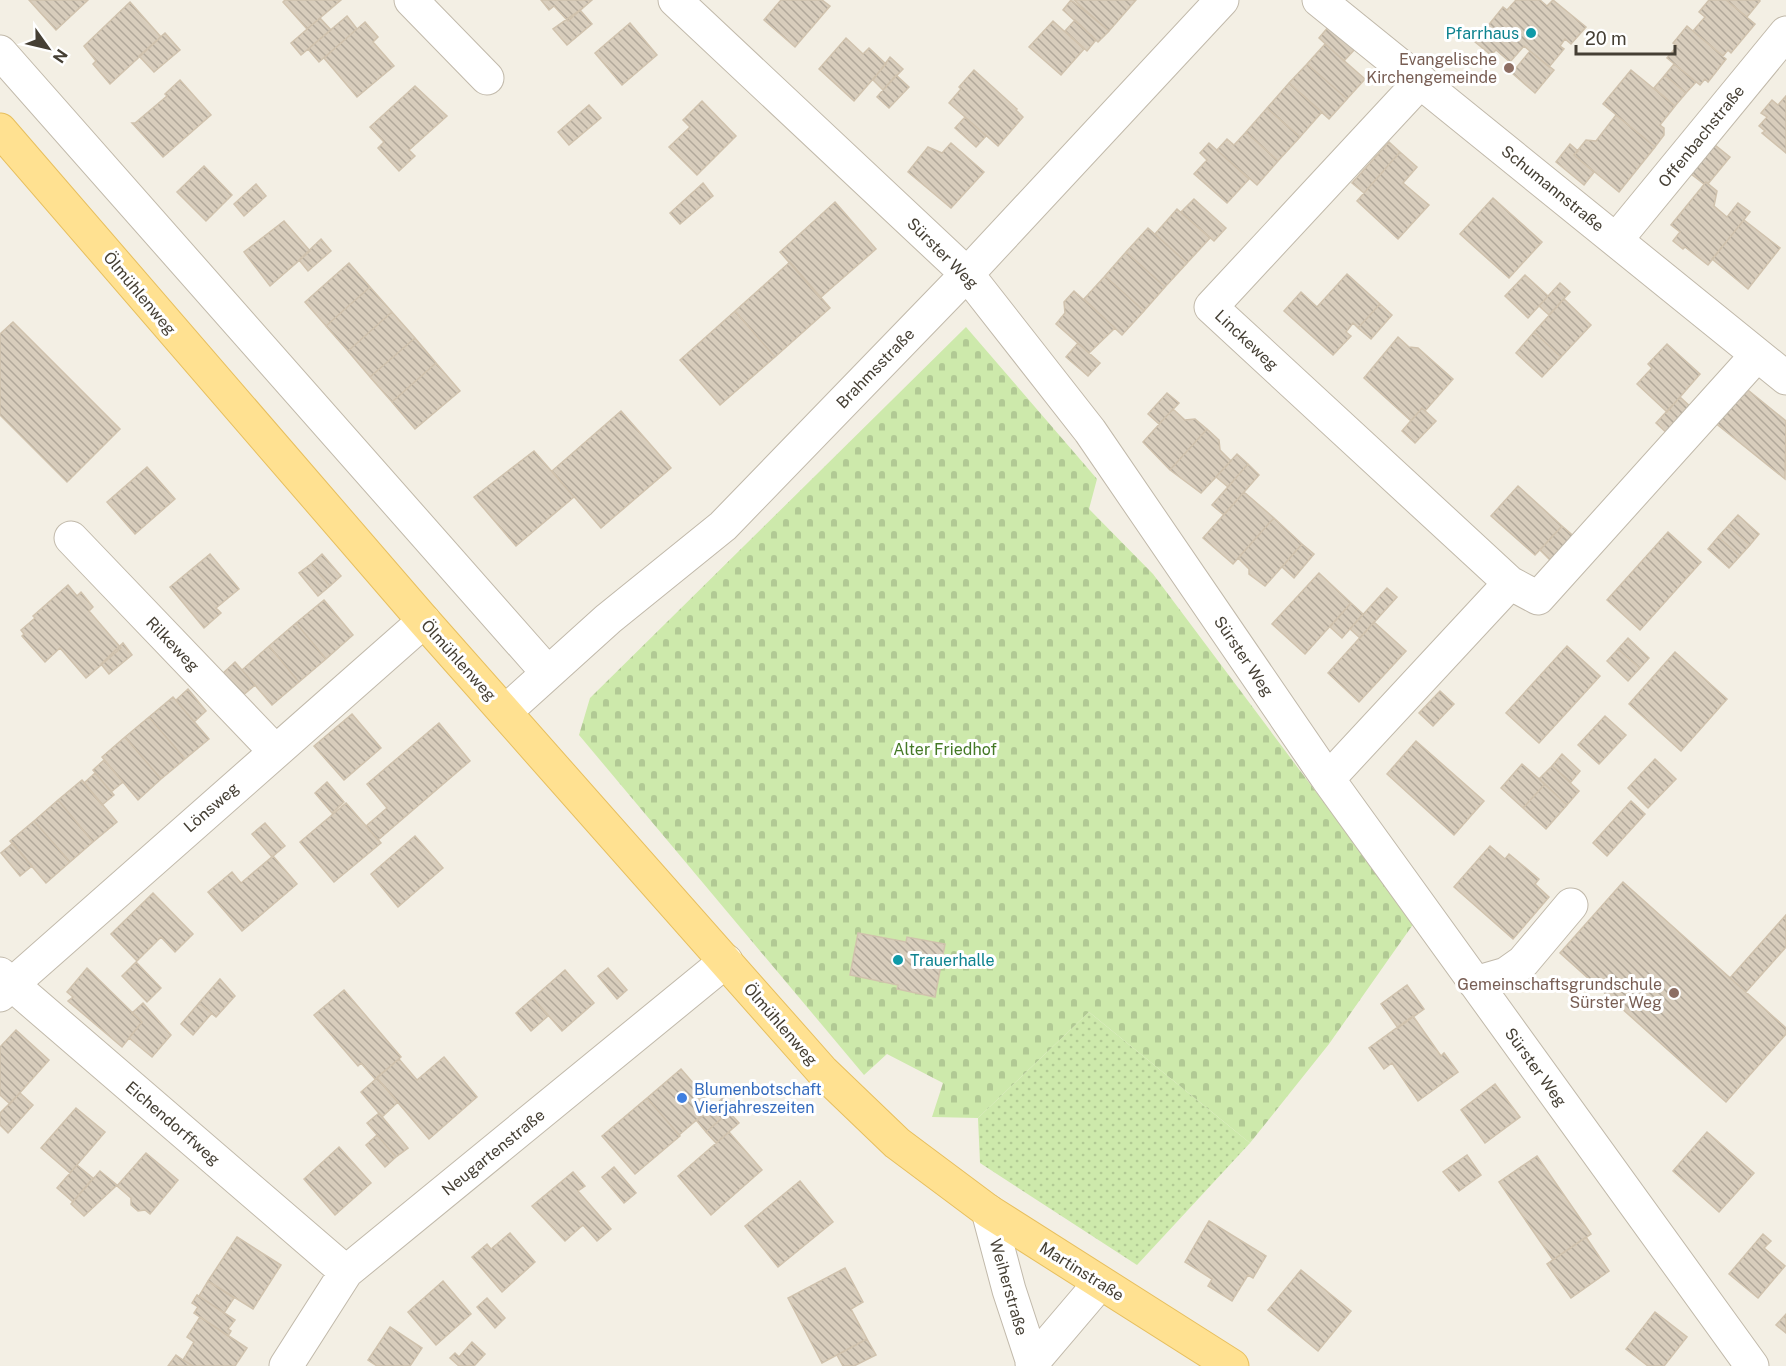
<svg xmlns="http://www.w3.org/2000/svg" width="1786" height="1366" viewBox="0 0 1786 1366" font-family="'Public Sans',sans-serif">
<style>
.grass{fill:url(#grass-dots)}
.cemetery{fill:url(#cemetery-stones)}
.building{fill:url(#building-back-hatch);stroke:#d0c2ad;stroke-width:1.5}
.lines{fill:none;stroke-linecap:round;stroke-linejoin:round}
.minor-casing{stroke:#c1b9aa;stroke-width:35}
.major-casing{stroke:#e7bf5e;stroke-width:35}
.minor{stroke:#fff;stroke-width:33}
.major{stroke:#ffe191;stroke-width:33}
.culture-dot{fill:#0f9aa8;stroke:#fff;stroke-width:2}
.education-dot{fill:#8d6e63;stroke:#fff;stroke-width:2}
.shop-dot{fill:#3f7fe0;stroke:#fff;stroke-width:2}
.labels{text-anchor:middle;stroke-width:6;stroke-linejoin:round;paint-order:stroke}
.culture-label{font-size:16px;fill:#0d838f;stroke:#fff;text-anchor:end}
.education-label{font-size:16px;fill:#785e54;stroke:#fff;text-anchor:end}
.street-label{font-size:16px;fill:#453f34;stroke:#fff}
.park-label{font-size:16px;fill:#447926;stroke:#fff}
.shop-label{font-size:16px;fill:#366cbe;stroke:#fff;text-anchor:start}
</style>
<defs>
<pattern id="grass-dots" width="8" height="8" patternUnits="userSpaceOnUse" patternTransform="scale(1.5)"><rect width="8" height="8" fill="#cde9ab"/><path d="M2 2h.1M6 6h.1" fill="none" stroke="#b1c994" stroke-width="1.8" stroke-linecap="round"/></pattern>
<pattern id="cemetery-stones" width="16" height="16" patternUnits="userSpaceOnUse" patternTransform="scale(1.5)"><rect width="16" height="16" fill="#cde9ab"/><path d="M2 7V4a2 2 0 0 1 4 0v3zM10 15v-3a2 2 0 0 1 4 0v3z" fill="#b1c994"/></pattern>
<pattern id="building-back-hatch" width="6" height="6" patternUnits="userSpaceOnUse" patternTransform="scale(1.5)"><rect width="6" height="6" fill="#d8cdbc"/><path d="M-1 5l2 2M0 0l6 6M5-1l2 2" fill="none" stroke="#b1a89a"/></pattern>
</defs>
<rect width="100%" height="100%" fill="#f3efe4"/>
<!-- grass -->
<path class="grass" d="M1089,1012L1250,1143L1137,1265L980,1163L978,1118Z"/>
<!-- cemetery -->
<path class="cemetery" d="M966,327L1097,479L1089,509L1153,574L1414,923L1329,1044L1250,1143L1089,1012L978,1118L932,1117L943,1083L887,1054L864,1075L579,735L590,698Z"/>
<!-- building -->
<path class="building" d="M29,0H88L56,30Z
M285,0H341L307,29L283,2Z
M541,0H592L568,21L554,6L549,10Z
M781,0H822L830,6L795,47L764,20Z
M1071,0L1109,31L1098,42L1063,10Z
M1074,0H1136L1109,31Z
M1516,0H1540L1547,6L1553,0L1586,27L1571,44L1565,39L1560,46L1564,49L1549,67L1524,46L1510,62L1496,50L1491,55L1475,42L1503,7L1507,10Z
M1709,0H1726L1755,24L1731,53L1728,50L1723,56L1693,31L1705,17L1699,12Z
M1726,0H1758L1760,1L1747,17Z
M130,2L161,37L110,84L93,64L96,61L84,46Z
M580,10L592,24L567,45L553,29Z
M347,16L357,29L319,62L308,49Z
M320,18L331,30L301,55L291,43Z
M1075,20L1096,40L1087,51L1065,31Z
M1053,21L1084,49L1061,75L1029,47Z
M365,22L378,37L373,42L394,66L357,97L324,58Z
M630,23L657,55L622,85L595,53Z
M1329,26L1355,49L1344,61L1319,38Z
M1687,26L1726,59L1708,82L1705,79L1700,85L1667,58L1677,46L1673,43Z
M165,33L180,50L154,72L139,56Z
M846,38L863,54L869,48L886,64L854,101L819,69Z
M1325,44L1365,79L1347,99L1307,64Z
M1530,51L1554,70L1535,93L1512,73Z
M890,57L903,69L883,90L873,80Z
M1307,64L1347,99L1329,119L1289,83Z
M1674,64L1696,82L1686,93L1665,75Z
M974,70L1017,109L1016,110L1023,117L998,146L949,103L961,89L959,87Z
M1631,70L1675,106L1660,125L1664,128V135L1655,147L1603,104Z
M896,75L909,87L889,108L877,97Z
M1665,75L1686,93L1675,106L1654,88Z
M180,80L211,115L163,157L132,123H135L167,96L165,94Z
M1289,83L1322,112L1300,137L1267,108Z
M415,86L447,116L409,150L415,156L399,171L378,148L384,142L370,127Z
M1786,96V153L1762,133L1765,131L1759,126L1767,117L1761,113L1772,100L1778,105Z
M702,101L736,136L697,175L669,147L690,127L683,120Z
M589,105L601,118L569,145L558,132Z
M1267,108L1300,137L1278,161L1246,132Z
M1616,115L1655,147L1619,192L1574,155L1586,140L1596,141Z
M965,117L986,136L976,147L955,128Z
M1246,132L1278,161L1257,185L1217,150L1227,139L1234,145Z
M1389,142L1400,152L1364,193L1352,183Z
M951,143L984,172L951,208L908,172L928,147L942,153Z
M1209,143L1249,179L1227,203L1194,174L1207,160L1200,153Z
M1570,144L1578,151L1574,155L1594,172L1584,185L1556,162Z
M1715,145L1730,157L1708,184L1706,182L1704,184L1691,174Z
M1400,152L1417,167L1403,183L1429,205L1398,239L1357,201Z
M204,166L232,195L206,221L177,192Z
M1706,182L1717,191L1714,206L1727,217L1738,203L1750,212L1708,265L1685,247L1683,249L1673,241L1680,232L1671,225Z
M703,183L713,196L680,224L670,213Z
M256,184L266,196L244,216L234,204Z
M1493,198L1542,242L1509,278L1460,234Z
M1194,199L1226,228L1214,241L1181,212Z
M835,202L876,249L820,298L780,252Z
M1177,209L1210,238L1187,263L1155,234Z
M1744,220L1780,248L1748,289L1712,259Z
M284,221L310,251L270,286L244,252Z
M1148,228L1187,263L1165,287L1126,252Z
M321,239L331,251L308,271L299,260Z
M1126,252L1165,287L1144,311L1105,276Z
M790,262L830,308L775,357L735,311Z
M349,263L370,287L326,326L305,302Z
M1347,274L1380,304L1358,328L1353,323L1346,332L1351,336L1333,355L1284,311L1301,292L1317,307Z
M1525,275L1548,296L1528,318L1505,296Z
M1105,276L1144,311L1122,335L1084,299Z
M1560,283L1570,292L1549,315L1539,306Z
M370,287L392,312L348,351L326,326Z
M1074,291L1115,328L1089,353L1056,324L1065,313L1064,302Z
M1564,299L1591,325L1561,357L1534,332Z
M1380,304L1392,315L1371,339L1358,328Z
M735,311L775,357L720,405L680,360Z
M392,312L415,338L370,377L348,351Z
M13,322L120,429L67,482L0,415V334Z
M1534,332L1561,357L1542,377L1516,353Z
M1398,337L1409,347L1418,348L1453,379L1425,411L1422,408L1411,421L1364,378Z
M415,338L436,363L392,402L370,377Z
M1078,343L1100,363L1088,376L1066,357Z
M1667,344L1700,374L1667,412L1637,384L1652,368L1648,364Z
M436,363L460,391L415,429L392,402Z
M1743,386L1786,421L1785,479L1714,422Z
M1167,393L1179,403L1159,424L1148,414Z
M1680,397L1694,410L1670,436L1656,423Z
M1422,408L1436,421L1415,443L1402,431Z
M1173,409L1185,420L1195,419L1207,429L1170,470L1143,442Z
M621,411L671,468L601,528L552,471Z
M1207,429L1219,440L1220,450L1231,461L1201,493L1170,470Z
M534,451L574,497L516,546L474,497Z
M1237,454L1248,464L1228,487L1216,477Z
M1248,464L1259,475L1224,515L1212,505Z
M147,467L175,499L135,534L107,502Z
M1518,486L1562,526L1535,555L1491,516Z
M1244,492L1274,518L1233,564L1203,538Z
M1738,515L1759,534L1750,545L1728,526Z
M1274,518L1302,544L1265,586L1249,574V569L1238,558Z
M1562,526L1577,539L1554,564L1540,550Z
M1728,526L1750,545L1740,556L1718,537Z
M1668,532L1701,562L1640,630L1607,600Z
M1718,537L1740,556L1729,568L1708,549Z
M1302,544L1314,554L1294,578L1282,567Z
M210,554L239,589L216,608L221,613L204,628L170,587Z
M322,554L341,576L330,586L311,564Z
M311,564L330,586L318,596L299,573Z
M1319,573L1351,603L1305,654L1272,624Z
M68,585L77,596L81,592L93,607L89,611L121,648L86,678L60,648L45,662L22,636L24,634L21,630L35,618L33,616Z
M1387,588L1397,597L1360,638L1350,629Z
M324,600L353,635L326,659L296,623Z
M1351,603L1363,614L1342,638L1330,627Z
M1374,622L1406,651L1359,702L1328,673Z
M296,623L326,659L299,682L269,646Z
M1628,638L1649,658L1640,668L1618,649Z
M123,643L132,655L109,674L101,664Z
M269,646L299,682L272,705L242,670Z
M1567,646L1600,676L1539,743L1506,713Z
M1618,649L1640,668L1628,681L1607,661Z
M1675,652L1727,699L1681,751L1629,704Z
M235,662L255,685L242,696L221,675Z
M188,689L206,711L194,722L176,700Z
M1440,691L1454,704L1433,726L1419,713Z
M173,697L209,739L185,759L149,717Z
M352,714L381,748L344,780L314,746Z
M1605,716L1626,735L1599,764L1578,745Z
M149,717L185,759L161,779L125,737Z
M439,723L470,761L378,840L366,826L387,808L367,784Z
M125,737L161,779L138,800L102,757Z
M1416,741L1484,801L1454,835L1387,774Z
M1562,754L1580,771L1571,782L1552,766Z
M1655,759L1676,779L1648,808L1628,788Z
M104,760L123,782L111,792L93,770Z
M1522,764L1545,784L1523,808L1501,788Z
M1552,766L1579,791L1567,805L1539,779Z
M95,773L114,795L102,805L84,783Z
M82,780L117,822L93,842L58,800Z
M327,782L344,802L332,813L315,793Z
M1545,784L1567,805L1546,829L1523,808Z
M58,800L93,842L70,862L34,821Z
M1631,801L1645,814L1607,856L1593,843Z
M346,803L381,843L334,882L300,842Z
M34,821L70,862L46,883L10,841Z
M265,823L285,846L272,857L252,834Z
M415,836L443,868L398,907L371,874Z
M13,843L32,866L20,876L1,853Z
M1490,846L1505,859L1509,854L1539,879L1535,884L1549,897L1513,939L1454,887Z
M273,856L297,884L242,931L208,892L232,872L241,883Z
M1623,882L1786,1028V1034L1726,1102L1560,953Z
M153,893L193,934L175,952L161,937L137,961L111,934Z
M1786,915V947L1746,992L1730,978Z
M858,933L906,942L907,937L945,944L935,997L897,989L898,985L850,975Z
M136,962L161,988L147,1002L122,976Z
M87,968L142,1022L122,1047L68,1001L73,997L67,992Z
M608,968L627,990L617,999L598,976Z
M565,970L594,1003L562,1031L533,998Z
M220,979L235,996L216,1017L199,1003Z
M1407,985L1424,1009L1398,1028L1381,1004Z
M344,990L401,1057L375,1079L361,1063L358,1066L314,1015Z
M533,998L548,1016L531,1031L516,1013Z
M143,1003L171,1035L152,1057L129,1038L142,1022L132,1013Z
M199,1003L212,1013L193,1035L181,1024Z
M1413,1016L1441,1056L1444,1053L1458,1072L1418,1101L1392,1063L1384,1069L1369,1048Z
M16,1030L49,1060L10,1104L0,1095V1047Z
M444,1057L477,1097L429,1139L377,1078L399,1059L417,1080Z
M681,1069L713,1106L679,1135L647,1098Z
M377,1078L398,1102L382,1117L361,1092Z
M1495,1084L1520,1117L1485,1143L1461,1110Z
M20,1093L33,1105L8,1133L0,1125V1113Z
M725,1096L735,1107L706,1132L697,1121Z
M647,1098L680,1136L635,1174L602,1136Z
M76,1108L105,1132L70,1173L41,1148Z
M729,1112L739,1123L716,1143L706,1132Z
M379,1113L408,1148L396,1157L367,1123Z
M729,1132L762,1170L711,1215L678,1176Z
M1707,1132L1754,1173L1719,1212L1673,1171Z
M377,1135L396,1157L385,1167L366,1145Z
M339,1147L371,1183L335,1215L304,1179Z
M146,1153L178,1180L150,1214L145,1210L138,1211L131,1205V1198L117,1186Z
M1467,1155L1481,1175L1459,1191L1443,1172Z
M1537,1156L1591,1234L1553,1260L1499,1182Z
M77,1165L93,1178L73,1202L57,1188Z
M614,1167L636,1193L624,1203L602,1177Z
M100,1171L117,1185L84,1216L71,1204Z
M573,1172L585,1186L578,1191L611,1229L597,1241L583,1225L565,1241L532,1206Z
M800,1181L833,1222L778,1267L745,1226Z
M1209,1221L1266,1256L1253,1278L1248,1275L1232,1301L1208,1286L1212,1279L1185,1262Z
M510,1233L535,1262L502,1292L472,1257L487,1244L491,1249Z
M1763,1234L1771,1241L1764,1248L1785,1266L1758,1298L1729,1274Z
M237,1237L281,1265L253,1309L208,1281Z
M1586,1237L1609,1271L1571,1298L1547,1264Z
M845,1268L863,1302L851,1309L867,1339L822,1363L788,1298Z
M1301,1270L1351,1311L1318,1351L1268,1310Z
M208,1281L234,1298L224,1313L199,1296Z
M443,1281L471,1314L436,1345L408,1312Z
M197,1295L235,1320L228,1329L231,1331L228,1336L194,1313L198,1307L192,1303Z
M487,1298L505,1318L495,1328L477,1307Z
M1655,1312L1687,1337L1664,1366H1648L1626,1349Z
M1786,1314V1333L1776,1325Z
M200,1317L247,1348L235,1366H193L183,1360L194,1342L187,1337Z
M390,1327L422,1348L410,1366H377L368,1360Z
M867,1339L876,1355L854,1366H843L837,1355Z
M472,1342L485,1354L474,1366H459L450,1358L455,1353L459,1357Z
M176,1355L183,1360L193,1366H168Z"/>
<g class="lines">
<defs>
<path id="minor" d="M411,0L487,78
M675,0L967,274L1090,431L1328,779L1752,1366
M1319,0L1786,378
M0,52L548,673
M1616,240L1786,33
M71,538L275,751
M1510,583L1538,598L1757,355
M505,712L608,619L723,526L967,274L1222,0
M1328,779L1510,583L1211,307L1421,81
M0,974L346,1272
M1475,983L1506,974L1523,962L1571,905
M0,995L424,621
M988,1211L1009,1290L1034,1366
M1032,1363L1100,1283
M286,1366L346,1272L726,961"/>
<path id="major" d="M0,130L424,621L823,1072L897,1143L988,1211L1232,1366"/>
</defs>
<!-- minor casing -->
<use href="#minor" class="minor-casing"/>
<!-- major casing -->
<use href="#major" class="major-casing"/>
<!-- minor -->
<use href="#minor" class="minor"/>
<!-- major -->
<use href="#major" class="major"/>
</g>
<!-- markers -->
<g class="culture-dot">
<circle cx="1531" cy="33" r="6"/>
<circle cx="898" cy="960" r="6"/>
</g>
<g class="education-dot">
<circle cx="1509" cy="68" r="6"/>
<circle cx="1674" cy="993" r="6"/>
</g>
<circle class="shop-dot" cx="682" cy="1098" r="6"/>
<g class="labels">
<!-- culture labels -->
<g class="culture-label">
<text x="1519" y="39">Pfarrhaus</text>
<text x="910" y="966" text-anchor="start">Trauerhalle</text>
</g>
<!-- education labels -->
<g class="education-label">
<text x="1497" y="65">Evangelische<tspan x="1497" dy="18">Kirchengemeinde</tspan></text>
<text x="1662" y="990">Gemeinschaftsgrundschule<tspan x="1662" dy="18">Sürster Weg</tspan></text>
</g>
<!-- street labels -->
<g class="street-label">
<text transform="translate(1701 136) rotate(-51)" y="6">Offenbachstraße</text>
<text transform="translate(1553 188) rotate(39)" y="6">Schumannstraße</text>
<text transform="translate(943 253) rotate(45)" y="6">Sürster Weg</text>
<text transform="translate(140 293) rotate(50)" y="6">Ölmühlenweg</text>
<text transform="translate(1247 340) rotate(43)" y="6">Linckeweg</text>
<text transform="translate(875 368) rotate(-46)" y="6">Brahmsstraße</text>
<text transform="translate(173 644) rotate(46)" y="6">Rilkeweg</text>
<text transform="translate(1244 656) rotate(56)" y="6">Sürster Weg</text>
<text transform="translate(459 660) rotate(48)" y="6">Ölmühlenweg</text>
<text transform="translate(211 807) rotate(-41)" y="6">Lönsweg</text>
<text transform="translate(781 1024) rotate(49)" y="6">Ölmühlenweg</text>
<text transform="translate(1536 1067) rotate(54)" y="6">Sürster Weg</text>
<text transform="translate(173 1123) rotate(41)" y="6">Eichendorffweg</text>
<text transform="translate(493 1152) rotate(-39)" y="6">Neugartenstraße</text>
<text transform="translate(1082 1271) rotate(32)" y="6">Martinstraße</text>
<text transform="translate(1009 1287) rotate(74)" y="6">Weiherstraße</text>
</g>
<!-- park labels -->
<g class="park-label">
<text x="945" y="755">Alter Friedhof</text>
</g>
<!-- shop labels -->
<g class="shop-label">
<text x="694" y="1095">Blumenbotschaft<tspan x="694" dy="18">Vierjahreszeiten</tspan></text>
</g>
</g>
<!-- north arrow -->
<g transform="translate(48 48) rotate(124)" stroke="#ffffff" stroke-width="4.5" paint-order="stroke">
<path d="M0-4.5L10 22L0 15L-10 22Z" fill="#453f34"/>
<text y="-9" font-size="16" font-weight="bold" text-anchor="middle" fill="#453f34">N</text>
</g>
<!-- scale -->
<path d="M1576 45v9h99v-9" fill="none" stroke="#453f34" stroke-width="3"/>
<text x="1585" y="45" font-size="18" fill="#453f34" stroke="#ffffff" stroke-width="4.5" paint-order="stroke">20 m</text>
</svg>
